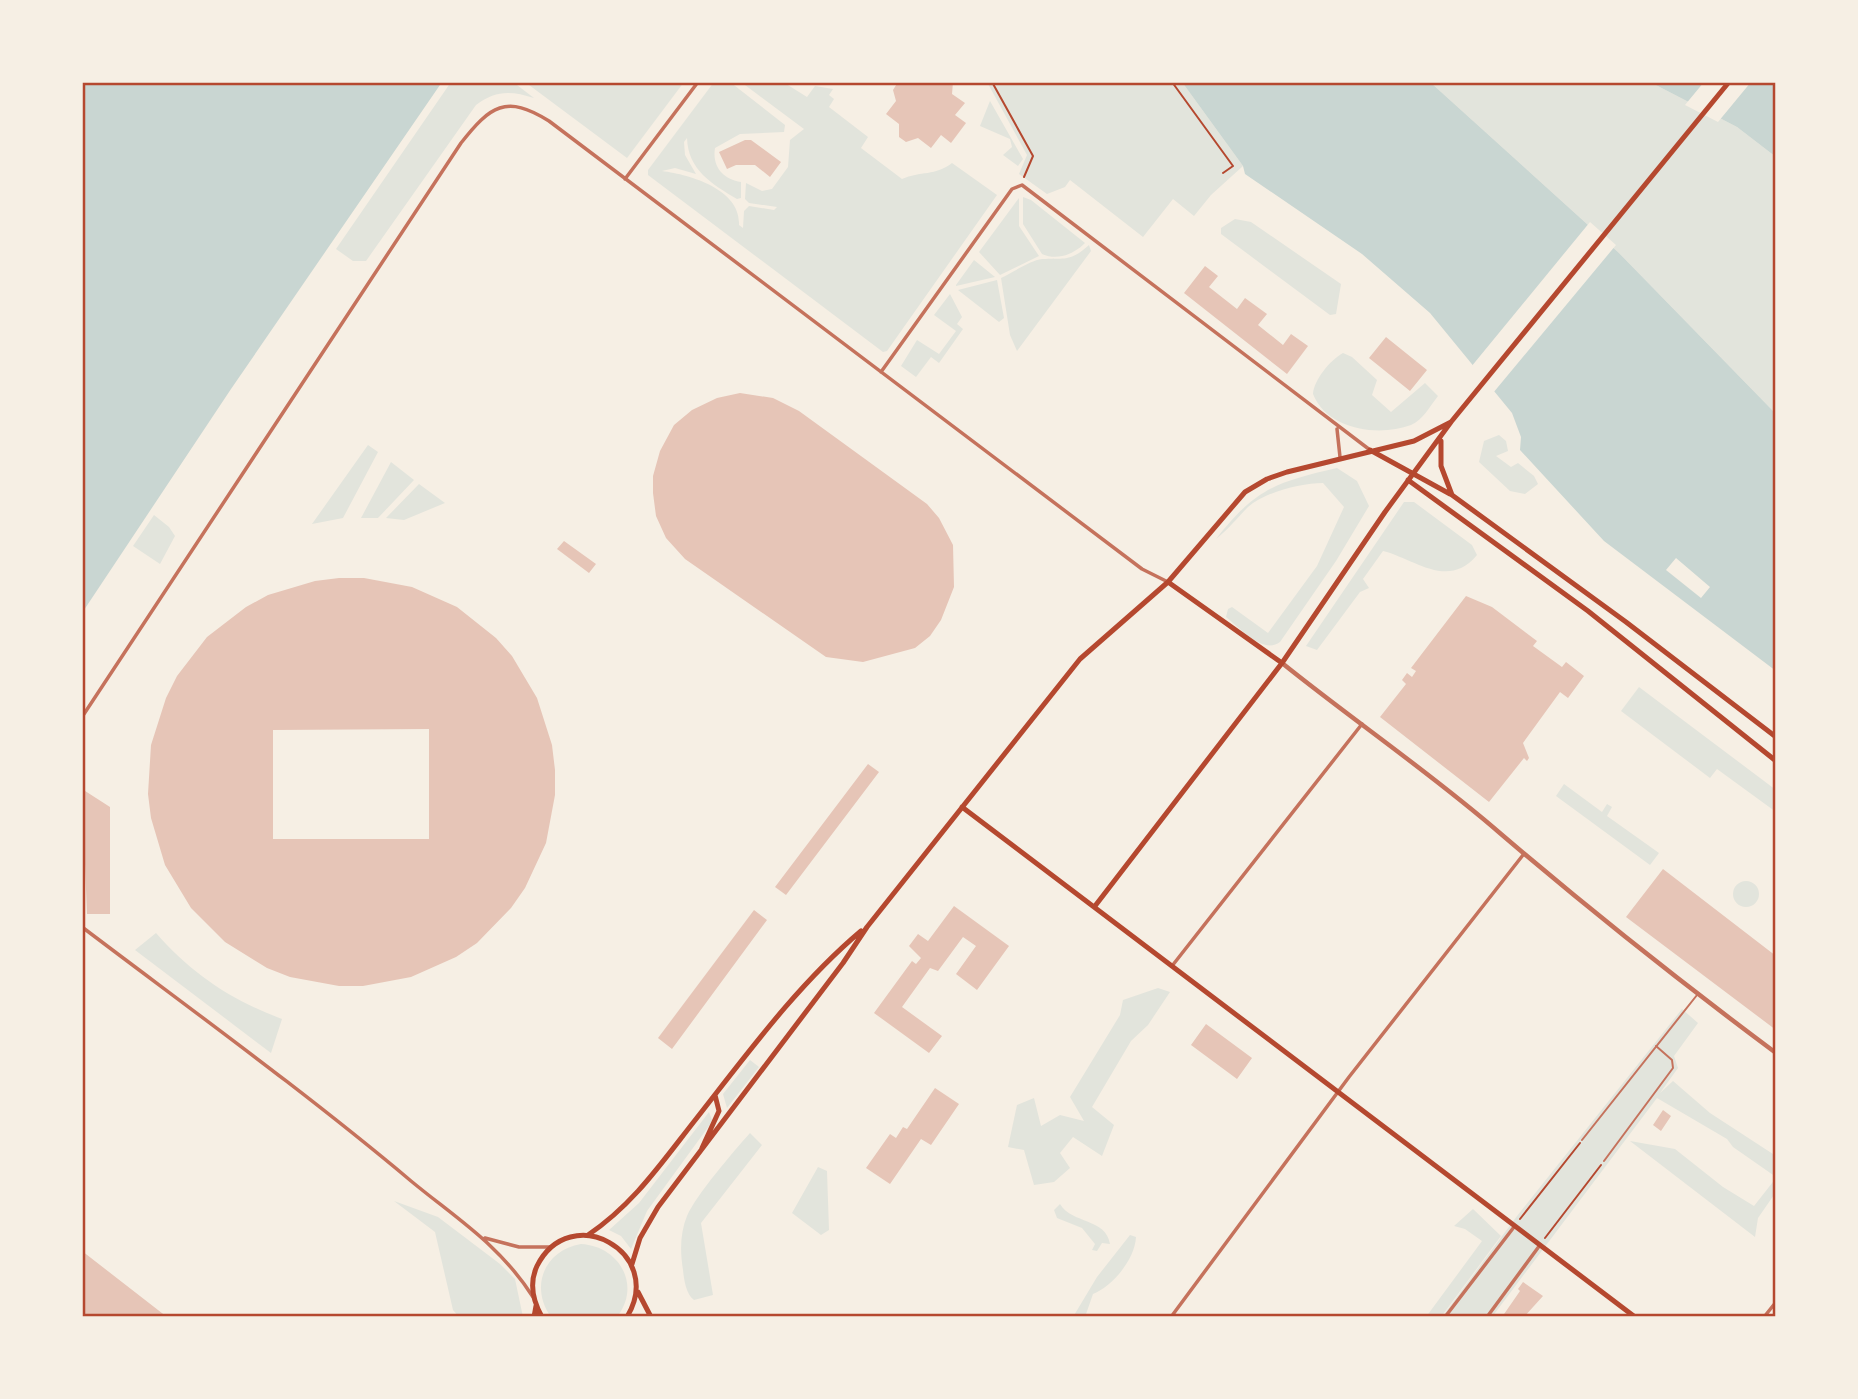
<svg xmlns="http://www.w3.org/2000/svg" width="1858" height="1399" viewBox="0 0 1858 1399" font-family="'IBM Plex Sans',sans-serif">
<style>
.green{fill:#e2e4dc}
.water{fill:#c9d6d2}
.pier{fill:#f6efe4}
.building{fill:#e6c5b7;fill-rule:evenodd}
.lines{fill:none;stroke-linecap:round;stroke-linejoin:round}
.path{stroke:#b5482f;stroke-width:2}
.service{stroke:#c5725c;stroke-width:2}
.minor{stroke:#c5725c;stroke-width:3.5}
.tertiary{stroke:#c5725c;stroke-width:4.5}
.secondary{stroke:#b5482f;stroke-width:5}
.neatline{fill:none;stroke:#b5482f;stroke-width:2.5}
</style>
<rect width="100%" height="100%" fill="#f6efe4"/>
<!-- green -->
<path class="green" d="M451,82H513L534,98C511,91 496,90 476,105L366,261H353L336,249Z
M525,82H684L627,158Z
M714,82H730L785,125L784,132L740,134L715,148C712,167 723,179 741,182V198L737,199C712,184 688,170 687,138L684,142L685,155L696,174L675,168L662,171C692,175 741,190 739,225L743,228L744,211L749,206L774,210L777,207L749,203L745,199L746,183L762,191L772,189L788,167L790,140L804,129L741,82H783L807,97L815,86L833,89L829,95L834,99L829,107L868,137L861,148L902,179C920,171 936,176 952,163L997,195L887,351L883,352L648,175V170Z
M987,82H1182L1243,166L1211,195L1194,216L1173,199L1143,237L1070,180L1065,187L1047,194L1019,174L1027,155Z
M1430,82H1650L1737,127L1776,157V414L1619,253Z
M990,101L1023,159L1018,166L1003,155L1012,147L1010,139L980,126Z
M1023,197L1031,200L1085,243C1074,254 1058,261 1042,254L1023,224Z
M1019,198V226L1039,256L1000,275L979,252Z
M1235,219L1251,222L1341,284L1336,314L1330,315L1221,234V228Z
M1089,245L1091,251L1017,351L1010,335L1001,278C1012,273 1031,260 1042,259C1065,258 1070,262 1089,245Z
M974,260L995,277L956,286V285Z
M997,280L1004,318L999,322L958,290Z
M950,294L962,317L957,324L963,329L939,363L931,357L916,377L901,366L917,340L939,354L956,331L934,315Z
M1343,353L1352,357L1377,380L1372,395L1391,412L1425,383L1438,396C1430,406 1423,420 1411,425C1379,437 1327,430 1313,394C1314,380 1330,360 1343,353Z
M1499,435L1506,441L1508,451L1496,456L1511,467L1518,463L1534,476L1538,484L1525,494L1510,491L1479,462L1484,441Z
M368,445L378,452L343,518L312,524Z
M391,462L414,480L378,518H361Z
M1337,468L1357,481L1369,506L1336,561L1280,642C1263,655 1239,627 1226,617L1228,609L1232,607L1268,633L1317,566L1344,507L1323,483C1301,483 1265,492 1248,507C1237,518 1229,529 1216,539C1255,489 1276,482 1337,468Z
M419,484L445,503L404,520L386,518Z
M1404,502H1414L1472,545L1477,555C1448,590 1415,559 1383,551L1363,579L1369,588L1360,592L1317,650L1306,646Z
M154,515L169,527L175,536L160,564L133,546Z
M1639,687L1776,790V812L1717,769L1710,778L1621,711Z
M1564,784L1602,812L1607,804L1612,807L1607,816L1659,853L1650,865L1556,796Z
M1733 894a13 13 0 1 1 26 0a13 13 0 1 1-26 0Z
M156,933C192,974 231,1000 282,1019L271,1053L135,950Z
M1158,988L1170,992L1148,1025L1131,1041L1092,1107L1114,1125L1102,1156L1073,1137L1060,1153L1070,1168L1054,1182L1034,1185L1024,1150L1008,1147L1017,1105L1034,1098L1041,1126L1060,1115L1084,1121L1070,1097L1120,1015L1123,1000Z
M1682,1009L1698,1023L1674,1056L1678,1068L1660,1093L1673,1081L1710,1113L1776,1156V1177L1733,1147L1727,1139L1657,1098L1492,1317H1442L1517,1216Z
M750,1060L759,1067L727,1108L723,1094Z
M709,1112L712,1120L709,1126L647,1211L631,1249L621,1236L609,1230L639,1203Z
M750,1133L762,1145L701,1223L713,1295L694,1300C686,1294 684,1280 683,1270C680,1252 680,1233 687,1216C696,1195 734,1151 750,1133Z
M1630,1141L1675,1149L1723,1187L1754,1206L1776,1178V1192L1758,1218L1755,1237Z
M818,1167L827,1171L829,1230L821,1235L792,1213Z
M394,1201L438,1217L500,1264L515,1279L523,1317H459L453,1310L435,1232Z
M1060,1204C1072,1224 1106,1218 1110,1244L1102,1243L1097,1251L1092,1250L1095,1244L1082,1228L1057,1218L1054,1210Z
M1473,1209L1501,1236L1441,1317H1426L1482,1241L1465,1229L1454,1226Z
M1130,1235L1136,1237C1135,1259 1113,1286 1093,1294L1085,1317H1073L1097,1277Z
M581,1244C619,1246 642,1285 617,1317H551C529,1286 545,1250 581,1244Z"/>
<!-- water -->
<path class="water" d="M82,82H442L231,389L82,613Z
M1182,82H1430L1619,253L1776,414V671L1604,541L1520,450L1521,437L1512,413L1430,313L1362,254L1245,174L1243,166Z
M1650,82H1776V157L1737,127Z"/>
<!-- pier -->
<path class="pier" d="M1704,82H1751L1718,122L1685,105Z
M1590,222L1616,245L1493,393L1471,367Z
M1676,558L1710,587L1701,598L1666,570Z"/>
<!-- building -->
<path class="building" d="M898,82H953L952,94L965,103L955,115L966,123L951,143L941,135L931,148L918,138L906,142L899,137V124L886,114L896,101L893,90Z
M745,140H751L781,162L770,177L755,165H736L727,169L719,152Z
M1205,266L1218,276L1209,287L1237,309L1245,298L1267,314L1258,325L1283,345L1291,334L1308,346L1287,374L1184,293Z
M1386,337L1427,370L1410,391L1369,358Z
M740,393L773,398L799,411L927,504L939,518L953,545L954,587L941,620L930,636L915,648L863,662L826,657L685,559L666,538L656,516L653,493V476L660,451L674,425L692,410L717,398Z
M564,541L596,564L589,573L557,549Z
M339,578H364L412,587L457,607L496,638L512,656L537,698L552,745L555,770V795L546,843L525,888L511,908L477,943L456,957L411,977L363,986H339L290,977L267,968L225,942L191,908L165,865L151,818L148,794L151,745L166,698L177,676L207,637L246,607L268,595L315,581ZM429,729V839H273V730Z
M1466,596L1492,607L1537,641L1533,646L1562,667L1566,662L1584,676L1568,698L1560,692L1523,743L1529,758L1527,761L1524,758L1489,802L1380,717L1406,684L1402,680L1407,673L1412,677L1416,671L1411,668Z
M868,764L879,772L786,895L775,887Z
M82,789L110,807V914H87Z
M1663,869L1776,956V1030L1626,917Z
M954,906L1009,946L977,990L956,974L976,946L963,937L938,971L930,968L902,1007L942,1036L929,1053L874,1013L912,961L916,964L921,958L909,946L918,934L928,941Z
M754,910L767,920L672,1049L658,1038Z
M1206,1024L1252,1058L1237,1079L1191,1045Z
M935,1088L959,1104L931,1145L921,1139L890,1184L866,1168L890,1134L896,1138L903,1127L907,1129Z
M1663,1110L1671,1116L1661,1131L1653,1125Z
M82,1251L167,1317H82Z
M1523,1282L1543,1296L1524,1317H1502L1520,1291L1518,1289Z"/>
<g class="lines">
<!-- path -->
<path class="path" d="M992,82L1033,156L1024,177
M1172,82L1233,166L1223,173
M1520,1219L1580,1143
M1545,1238L1601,1165"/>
<!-- service -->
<path class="service" d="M1582,1140L1697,995
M1604,1161L1673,1068L1672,1060L1656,1046"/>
<!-- minor -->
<path class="minor" d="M625,179L698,82
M881,372L1012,189L1022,185L1370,450
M1337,429L1340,457
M82,717L461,143C490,106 506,94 549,121L1142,569L1168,582
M82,927C193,1011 305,1092 411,1181C457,1219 500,1245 533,1297
M1172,966L1362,724
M485,1238L519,1247H551
M1171,1317L1349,1077L1523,855
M1445,1317L1514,1227
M1487,1317L1540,1245
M1764,1317L1776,1302"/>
<!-- tertiary -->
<path class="tertiary" d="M1282,663C1354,721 1431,773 1501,834C1590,910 1682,983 1776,1053"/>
<!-- secondary -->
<path class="secondary" d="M1441,441V466L1452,495L1626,622L1776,737
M1370,450L1450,494
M1408,480L1588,611L1776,761
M1168,582L1282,663
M962,807L1635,1317
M1095,906L1282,663L1385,512L1451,422L1729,82
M702,1148L719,1111L715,1095
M588,1235C634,1204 662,1162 696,1119C747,1054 798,984 861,931
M632,1264L640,1238L658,1207L843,963L867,927L1080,659L1168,582L1245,492L1267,479L1287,472L1414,441L1451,422
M638,1292L651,1317
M534,1317L536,1306
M542,1317C533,1301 529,1283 537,1266C570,1200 666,1252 627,1317"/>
</g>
<!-- border -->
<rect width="1858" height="1399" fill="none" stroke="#f6efe4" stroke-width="168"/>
<rect x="84" y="84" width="1690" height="1231" class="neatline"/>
</svg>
